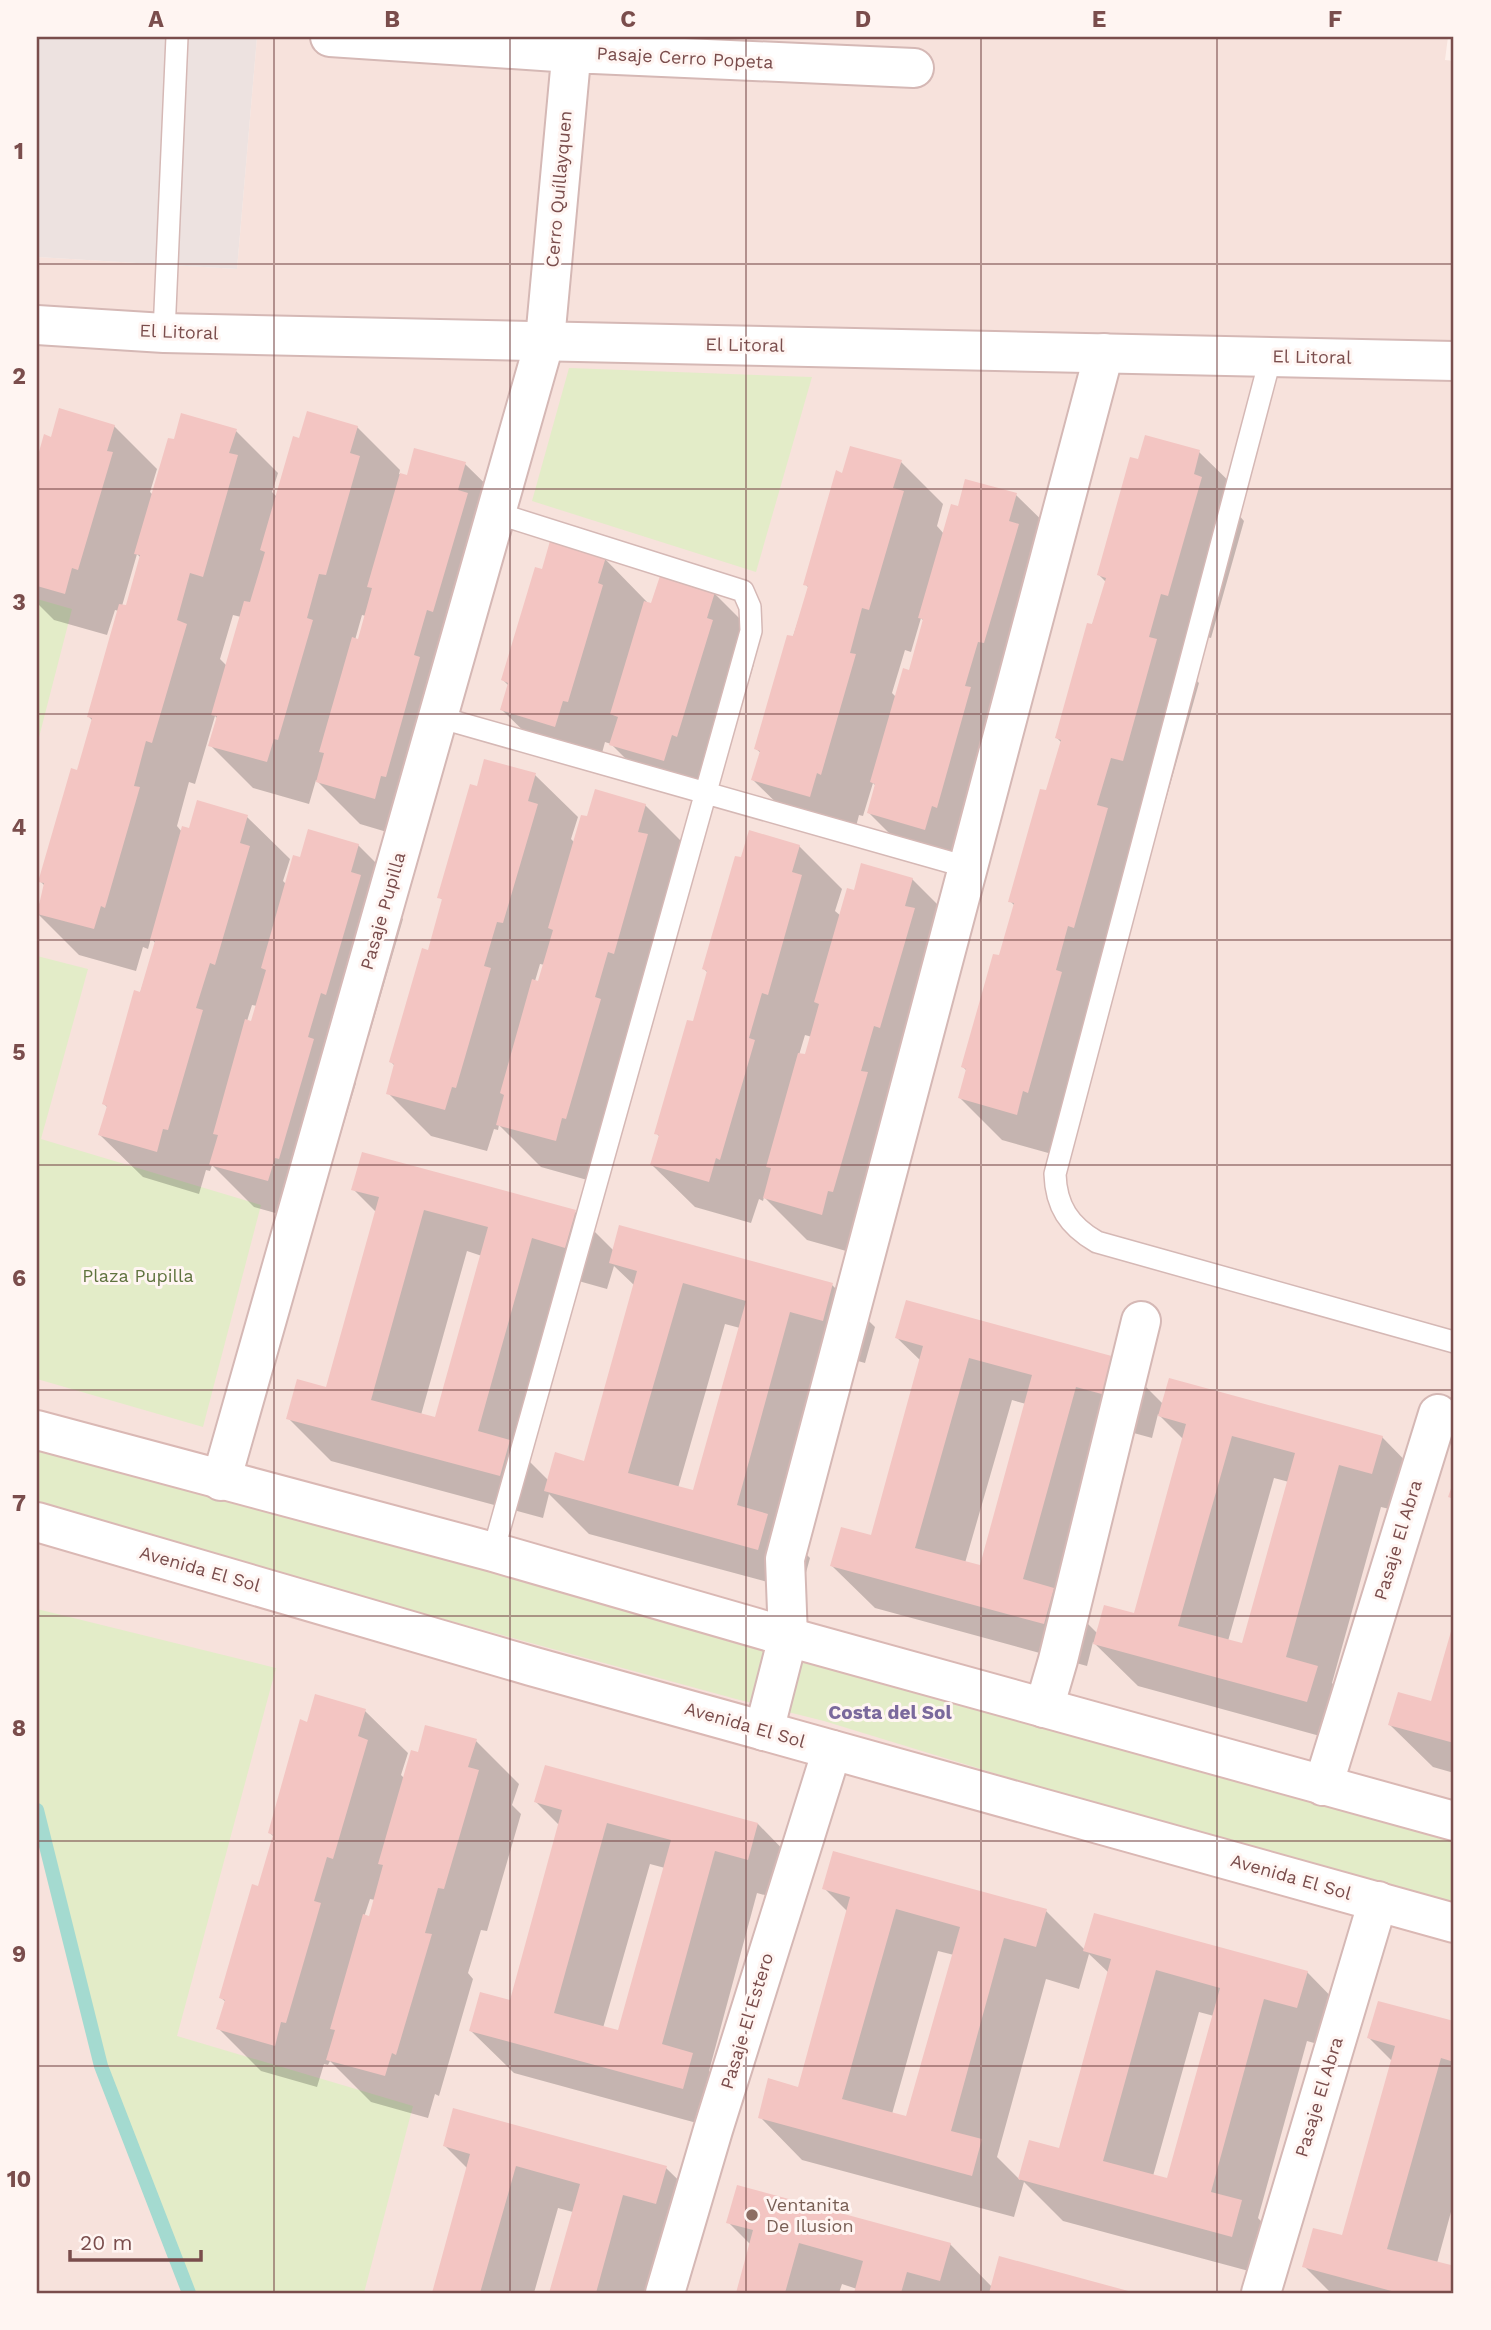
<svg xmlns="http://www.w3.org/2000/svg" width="1491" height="2330" viewBox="0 0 1491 2330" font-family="'Work Sans',sans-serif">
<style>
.residential{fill:#f7e2dc}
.industrial{fill:#ede2e0}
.green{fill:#e3ecc8}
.shadow{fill:#0003;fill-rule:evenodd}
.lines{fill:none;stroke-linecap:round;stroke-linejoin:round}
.stream{stroke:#a4dad0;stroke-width:14}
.building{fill:#f3c5c2;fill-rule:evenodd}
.service-casing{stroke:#d5b8b5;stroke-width:24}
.minor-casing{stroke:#d5b8b5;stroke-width:42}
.tertiary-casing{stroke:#d5b8b5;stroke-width:42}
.secondary-casing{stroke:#dab8b4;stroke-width:42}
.service{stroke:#fff;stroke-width:21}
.minor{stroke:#fff;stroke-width:38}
.tertiary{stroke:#fff;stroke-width:38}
.secondary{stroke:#fff;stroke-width:38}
.grid{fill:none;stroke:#7a4d4c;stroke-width:2;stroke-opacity:0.55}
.education-dot{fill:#8d6e63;stroke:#fff5f2;stroke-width:2.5}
.labels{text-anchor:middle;stroke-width:6;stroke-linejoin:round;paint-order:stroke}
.street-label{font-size:18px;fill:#7a4d4c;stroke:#fff5f2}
.park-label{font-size:18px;fill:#5f733e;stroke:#fff5f2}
.education-label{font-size:18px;fill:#785e54;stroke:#fff5f2;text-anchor:start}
.neighbourhood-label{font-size:19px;font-weight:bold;fill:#7a699c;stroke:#fff5f2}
.neatline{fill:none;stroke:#7a4d4c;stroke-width:2.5}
.grid-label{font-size:23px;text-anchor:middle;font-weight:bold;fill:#7a4d4c}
</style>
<rect width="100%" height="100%" fill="#fdf0eb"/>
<!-- residential -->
<path class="residential" d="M257,37H1448L1445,60L1454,61V2293H37V257L237,269Z"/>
<!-- industrial -->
<path class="industrial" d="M37,37H257L237,269L37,257Z"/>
<!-- green -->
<path class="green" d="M569,368L812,377L756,572L532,501Z
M37,599L72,609L37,745Z
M37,956L88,969L41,1139L261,1205L203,1427L37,1379Z
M37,1434L1454,1840V1910L1382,1892L824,1721L736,1699L37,1508Z
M37,1609L276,1668L177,2036L413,2106L364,2293H189L101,2066L37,1810Z"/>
<!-- shadow -->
<path class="shadow" d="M114,426L157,469L150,492L153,495L236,431L278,473L272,492L277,497L300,440L357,427L400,470L399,474L408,477L465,464L508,506L501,528L510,537L417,841L360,824L316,780L309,804L253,788L210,745L218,719L215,716L195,784L189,782L177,826L182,832L247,817L290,859L283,881L287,885L301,859L358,845L401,888L395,911L403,919L369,1036L363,1034L350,1078L356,1083L321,1201L317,1199L311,1223L254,1207L212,1165L210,1171L206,1170L199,1194L143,1177L100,1135L108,1108L104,1104L156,944L151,938L148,949L143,947L136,971L79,955L37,913L45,886L40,881L79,772L93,721L89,717L119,611L115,610L107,635L54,620L37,603V465L45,437L53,439ZM137,554L141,558L127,607L122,606ZM233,615L241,617L227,666L220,659ZM362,615L366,616L359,641L355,640ZM252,1005L257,1006L252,1023L247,1021Z
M1199,452L1242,494L1237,513L1244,521L1211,638L1203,636L1192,676L1199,683L1165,803L1153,800L1059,1156L1002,1140L960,1098L967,1071L963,1067L1000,957L1015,906L1010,901L1048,793L1062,743L1056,737L1106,582L1099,575L1139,461Z
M901,462L943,504L937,526L944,534L959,508L1016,495L1059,537L968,871L911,855L869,813L876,786L873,783L863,816L859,815L853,838L796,822L753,780L761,753L756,749L809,588L805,584L843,475ZM921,618L924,621L910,672L896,697L892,693L905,650L911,652Z
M605,559L647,602V604L714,593L757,636L750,659L754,664L720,778L707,802L654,787L611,744L605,742L598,768L545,752L502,710L509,686L503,680L543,571Z
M535,775L578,817L571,839L574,842L589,818L645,805L688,848L598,1183L541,1167L499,1125L498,1130L494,1129L487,1151L431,1136L388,1093L395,1066L391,1062L429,952L444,901L439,897L478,788ZM540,964L545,965L539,983L535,981Z
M799,846L842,889L835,911L841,916L855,892L912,879L955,922L864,1256L807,1240L764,1197L763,1201L759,1199L751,1223L695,1207L652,1165L660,1137L656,1133L694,1024L708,973L704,969L742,860ZM805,1035L812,1037L806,1057L799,1055Z
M353,1189L575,1212L614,1251L832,1285L875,1327L865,1363L833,1354L783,1531L810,1558L801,1591L589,1534L549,1494L543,1518L331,1461L288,1418L328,1389L377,1213ZM467,1251L482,1256L436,1419L421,1415ZM614,1266L635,1286L586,1463L549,1481L525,1457L575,1280L607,1289ZM725,1324L740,1328L695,1492L678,1488Z
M897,1338L1118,1359L1163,1404L1382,1437L1424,1480L1415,1515L1381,1507L1332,1683L1359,1710L1349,1744L1138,1686L1093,1642L1087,1666L875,1608L832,1566L872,1537L921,1361ZM1012,1400L1026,1404L981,1567L965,1563ZM1158,1414L1183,1439L1135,1615L1098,1634L1070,1606L1119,1429L1152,1438ZM1274,1478L1289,1482L1243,1645L1228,1641Z
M1454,1625V1773L1433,1767L1390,1725L1432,1703Z
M365,1711L408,1753L401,1775L405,1779L419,1754L476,1741L519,1784L512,1805L521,1814L487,1931L481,1930L468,1973L473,1979L439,2096L435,2094L428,2118L371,2102L330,2061L328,2065L324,2064L317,2087L261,2071L218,2028L226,2002L221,1998L259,1888L274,1837L270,1833L308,1724ZM370,1899L375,1900L370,1918L364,1917Z
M536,1802L758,1824L800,1867L790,1902L757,1893L709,2071L735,2097L726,2131L514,2073L471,2031L511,2002L559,1825ZM650,1864L665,1868L619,2032L603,2028Z
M824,1888L1046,1911L1085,1950L1307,1972L1349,2015L1339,2050L1307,2041L1258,2218L1284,2245L1275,2278L1063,2221L1024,2182L1014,2217L802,2160L760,2117L799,2089L848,1912ZM938,1951L954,1955L907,2118L892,2114ZM1089,1954L1109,1973L1060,2150L1030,2142L1020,2180L997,2157L1046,1979L1079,1989ZM1199,2012L1214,2016L1168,2180L1153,2176Z
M1379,2003L1454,2023V2201L1437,2263L1452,2267L1454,2261V2293H1331L1304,2266L1343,2237L1392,2061L1369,2038Z
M445,2146L666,2168L709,2210L650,2293H551L573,2212L558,2208L534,2293H434L468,2169Z
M728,2222L950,2244L992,2287L1000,2258L1128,2293H855L857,2289L842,2284L839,2293H738L751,2245Z"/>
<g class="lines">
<!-- stream -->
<path class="stream" d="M37,1810L101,2066L189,2293"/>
</g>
<!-- building -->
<path class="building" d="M59,408L115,425L107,451L113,452L78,570L72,568L65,594L37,586V459L44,434L51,437Z
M307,411L358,426L350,453L360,456L326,575L319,574L307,618L313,620L278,740L274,739L267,762L208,746L217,716L211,715L244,601L250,602L265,552L260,550L293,436L299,438Z
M181,413L237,429L229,453L238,455L203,577L190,573L177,620L187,624L152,743L146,741L134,786L140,787L105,908L101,906L94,929L37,914L44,883L38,882L71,768L77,770L92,718L87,717L119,604L126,605L140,555L134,554L168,438L174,439Z
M1145,435L1200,450L1194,474L1202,477L1168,596L1161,594L1149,637L1157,639L1123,761L1111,758L1097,805L1108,808L1074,928L1068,926L1056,970L1062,972L1028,1093L1023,1091L1017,1115L958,1098L966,1069L961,1067L993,954L999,955L1014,903L1008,902L1040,789L1046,790L1061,740L1055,738L1087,623L1092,624L1106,578L1097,575L1130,457L1138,459Z
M850,446L902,460L893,488L904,491L869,610L862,608L850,653L856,654L821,775L817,773L810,797L751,780L760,751L754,749L787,635L793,636L808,586L803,585L836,470L842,473Z
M414,448L466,462L458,490L468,493L433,612L427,610L414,655L420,657L386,777L381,776L375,799L316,782L324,753L319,752L352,637L358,639L372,588L367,587L400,473L407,475Z
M965,479L1017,493L1009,521L1019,524L984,643L978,642L965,686L971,687L937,808L932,806L925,830L867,813L875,784L870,782L903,668L909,670L923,619L918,618L951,504L958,506Z
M550,541L606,557L598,583L603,585L568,702L563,701L555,727L500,710L508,683L501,680L535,567L542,569Z
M660,576L715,592L707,618L713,620L677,737L672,735L664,761L609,745L618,717L610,714L644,601L651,603Z
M484,759L536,773L528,801L538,804L503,923L497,922L484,966L491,968L456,1088L452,1087L445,1110L386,1094L394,1064L389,1062L422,948L428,950L442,899L437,898L470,784L477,786Z
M595,789L646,804L638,832L648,834L614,954L608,952L595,997L601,999L566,1119L562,1118L556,1141L496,1125L504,1095L500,1093L532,979L538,981L553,930L548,928L581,815L587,816Z
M197,800L248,815L240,843L250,846L215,965L210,963L196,1008L203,1010L168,1130L163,1129L157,1152L98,1135L107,1106L102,1104L134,990L140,992L155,941L150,940L182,826L189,828Z
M308,829L359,844L351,872L361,875L326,995L321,993L308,1037L314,1039L279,1159L275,1158L268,1181L209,1165L218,1135L213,1134L245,1019L251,1021L266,970L261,968L293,855L300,857Z
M749,830L800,845L792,872L802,875L768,995L762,993L749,1038L755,1040L720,1160L716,1158L709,1182L650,1165L659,1135L654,1134L687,1020L693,1021L707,971L702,969L735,856L741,857Z
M861,863L913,878L905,906L915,908L880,1028L874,1026L861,1071L868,1072L833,1192L828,1191L822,1215L763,1198L771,1168L766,1167L798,1053L805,1054L819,1004L814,1002L847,888L854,890Z
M362,1152L576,1210L565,1248L532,1238L478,1431L510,1440L500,1476L286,1419L297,1379L326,1387L379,1197L351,1190ZM424,1210L488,1227L435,1417L371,1400Z
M619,1225L833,1283L823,1321L790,1312L737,1505L768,1514L758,1550L544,1491L555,1452L584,1461L637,1271L609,1263ZM683,1283L746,1301L693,1490L628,1473Z
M906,1300L1119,1358L1109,1396L1076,1387L1023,1579L1054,1588L1044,1624L830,1566L841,1527L871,1535L923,1346L895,1338ZM969,1358L1032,1375L980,1565L915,1548Z
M1169,1378L1383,1436L1372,1474L1339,1465L1286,1657L1318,1666L1307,1702L1093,1644L1104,1605L1134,1613L1186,1424L1158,1416ZM1232,1436L1295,1453L1242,1643L1178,1626Z
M1454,1480V1499L1448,1497Z
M1454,1621V1743L1388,1725L1398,1692L1431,1701Z
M315,1694L366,1709L358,1736L368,1740L333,1859L327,1857L314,1901L321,1903L286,2023L281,2022L275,2046L216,2029L225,2000L219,1998L252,1884L258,1886L273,1835L268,1833L300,1719L307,1722Z
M425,1725L477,1739L468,1767L479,1770L444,1889L438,1888L425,1933L432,1934L396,2055L392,2053L385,2076L326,2060L335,2030L330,2029L363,1914L369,1916L383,1865L378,1864L411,1750L418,1752Z
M545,1765L758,1823L748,1860L715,1851L662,2044L693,2053L683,2089L469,2031L480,1992L510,2000L562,1810L534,1802ZM607,1823L671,1840L618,2030L554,2013Z
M833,1851L1047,1909L1036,1947L1004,1938L951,2131L982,2139L972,2176L758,2118L768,2078L798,2087L850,1897L822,1889ZM896,1909L960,1927L906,2116L842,2099Z
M1094,1913L1308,1971L1297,2008L1264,1999L1211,2192L1242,2200L1232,2237L1018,2179L1029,2140L1059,2148L1111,1959L1083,1951ZM1156,1970L1220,1988L1167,2178L1103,2161Z
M1378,2001L1454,2021V2062L1441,2058L1387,2249L1451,2265L1454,2257V2293H1399L1302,2267L1313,2228L1342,2235L1395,2046L1367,2038Z
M453,2108L667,2166L656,2204L623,2195L596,2293H549L580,2184L516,2166L480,2293H432L470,2154L443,2146Z
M737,2185L951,2243L940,2281L907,2272L901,2293H854L863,2261L799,2243L785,2293H736L753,2230L726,2223Z
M999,2256L1132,2292V2293H989Z"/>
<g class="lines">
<defs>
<path id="service" d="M164,333L177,37
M1271,356L1055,1174C1056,1206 1069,1226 1097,1242L1454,1342
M438,717L967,867
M493,1552L751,631L750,607L743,591L496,513"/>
<path id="minor" d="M330,37L571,53L914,68
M221,1481L545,340L573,37
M1044,1708L1058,1660L1141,1321
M764,1731L788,1637L785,1559L1104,353
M1323,1786L1438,1414
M665,2293L713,2130L832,1750
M1261,2293L1378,1901"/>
<path id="tertiary" d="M37,325L164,333L1454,361"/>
<path id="secondary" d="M37,1430L493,1552L788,1637L1454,1821
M37,1522L531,1666L1454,1923"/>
</defs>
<!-- service casing -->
<use href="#service" class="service-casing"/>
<!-- minor casing -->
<use href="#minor" class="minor-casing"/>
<!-- tertiary casing -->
<use href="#tertiary" class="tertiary-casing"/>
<!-- secondary casing -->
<use href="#secondary" class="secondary-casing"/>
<!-- service -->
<use href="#service" class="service"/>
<!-- minor -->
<use href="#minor" class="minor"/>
<!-- tertiary -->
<use href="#tertiary" class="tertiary"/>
<!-- secondary -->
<use href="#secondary" class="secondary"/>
</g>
<!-- grid -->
<path class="grid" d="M274,37V2293M510,37V2293M746,37V2293M981,37V2293M1217,37V2293M37,264H1454M37,489H1454M37,714H1454M37,940H1454M37,1165H1454M37,1390H1454M37,1616H1454M37,1841H1454M37,2066H1454"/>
<!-- markers -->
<circle class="education-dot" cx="752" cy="2215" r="7"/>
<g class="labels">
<!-- street labels -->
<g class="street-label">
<text transform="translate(685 58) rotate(3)" y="6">Pasaje Cerro Popeta</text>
<text transform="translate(559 189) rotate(-85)" y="6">Cerro Quíllayquen</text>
<text transform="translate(179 332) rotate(2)" y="6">El Litoral</text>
<text transform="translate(745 345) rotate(1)" y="6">El Litoral</text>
<text transform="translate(1312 357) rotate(1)" y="6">El Litoral</text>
<text transform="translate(383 911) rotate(-74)" y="6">Pasaje Pupilla</text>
<text transform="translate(1398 1540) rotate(-73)" y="6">Pasaje El Abra</text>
<text transform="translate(200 1569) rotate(16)" y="6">Avenida El Sol</text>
<text transform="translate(745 1725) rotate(16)" y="6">Avenida El Sol</text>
<text transform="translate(1291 1877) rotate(16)" y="6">Avenida El Sol</text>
<text transform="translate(747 2021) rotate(-73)" y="6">Pasaje El Estero</text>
<text transform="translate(1319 2097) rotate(-73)" y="6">Pasaje El Abra</text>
</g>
<!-- park labels -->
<g class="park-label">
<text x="138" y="1282">Plaza Pupilla</text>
</g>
<!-- education labels -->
<g class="education-label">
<text x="766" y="2211">Ventanita<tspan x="766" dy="21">De Ilusion</tspan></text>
</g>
<!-- neighbourhood labels -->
<g class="neighbourhood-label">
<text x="890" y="1719">Costa del Sol</text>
</g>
</g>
<!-- border -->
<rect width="1491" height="2330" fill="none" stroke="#fff5f2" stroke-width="77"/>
<!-- scale -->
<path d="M70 2250v10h131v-10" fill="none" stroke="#7a4d4c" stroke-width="3.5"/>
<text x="80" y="2250" font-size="21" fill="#7a4d4c" stroke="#fff5f2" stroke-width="5" paint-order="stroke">20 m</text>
<rect x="38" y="38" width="1414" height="2254" class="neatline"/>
<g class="grid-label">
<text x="156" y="27">A</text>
<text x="392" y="27">B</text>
<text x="628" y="27">C</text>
<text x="863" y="27">D</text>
<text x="1099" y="27">E</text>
<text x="1335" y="27">F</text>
<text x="19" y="159">1</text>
<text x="19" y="384">2</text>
<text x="19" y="610">3</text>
<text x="19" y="835">4</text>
<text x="19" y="1060">5</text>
<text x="19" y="1286">6</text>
<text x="19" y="1511">7</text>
<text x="19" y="1736">8</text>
<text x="19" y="1962">9</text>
<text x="19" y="2187">10</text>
</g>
</svg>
